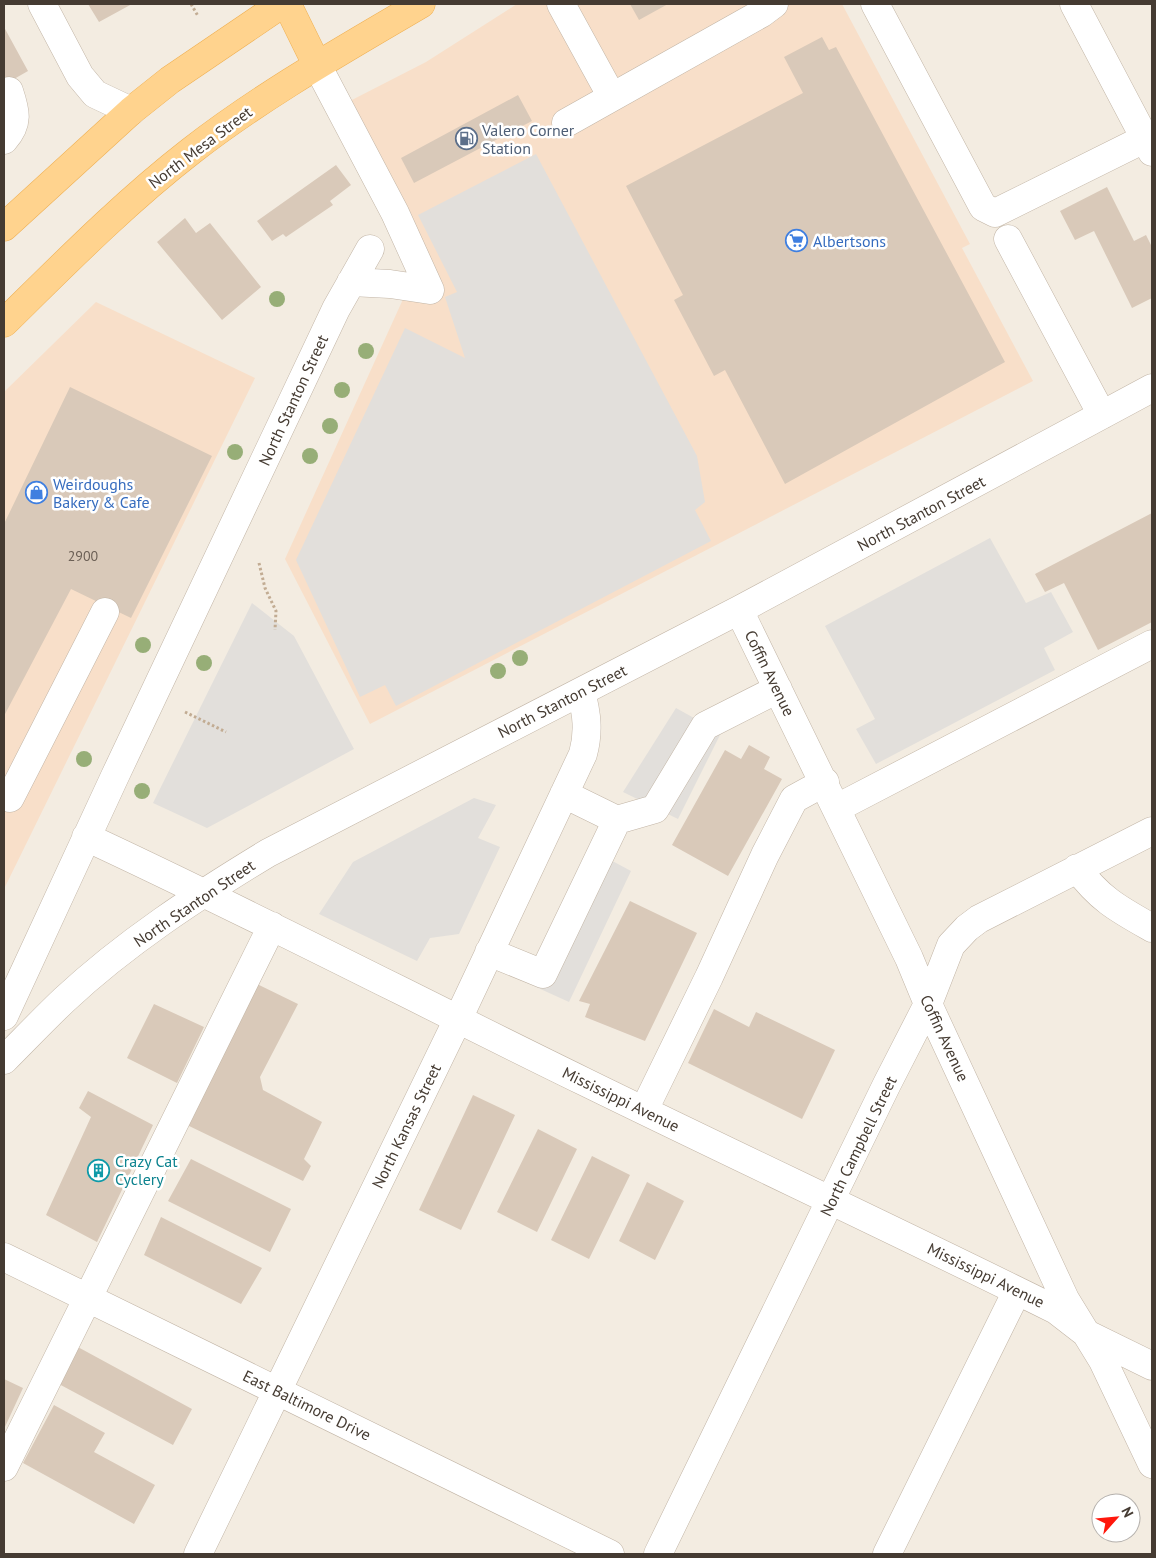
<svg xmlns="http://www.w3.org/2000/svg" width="1156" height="1558" viewBox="0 0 1156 1558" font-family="'PT Sans',sans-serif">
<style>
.commercial{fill:#f8dfc9}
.parking{fill:#e2dfdb}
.building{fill:#d9c9b9}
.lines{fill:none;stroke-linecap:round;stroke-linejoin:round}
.minor-casing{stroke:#c2b5a6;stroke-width:29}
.major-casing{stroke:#efb053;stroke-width:29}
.path{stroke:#c2ac93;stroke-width:3;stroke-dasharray:2.5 2.5;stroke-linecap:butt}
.minor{stroke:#fff;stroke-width:28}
.major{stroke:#ffd38e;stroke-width:28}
.tree{fill:#97ae77}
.labels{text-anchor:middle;stroke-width:5;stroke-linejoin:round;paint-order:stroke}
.number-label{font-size:14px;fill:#6a5e54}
.service-label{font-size:16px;fill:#4e5e75;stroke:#fff;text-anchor:start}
.street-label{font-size:16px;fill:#453b32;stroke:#fff}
.shop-label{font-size:16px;fill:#366cbe;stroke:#fff;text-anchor:start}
.culture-label{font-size:16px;fill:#0d838f;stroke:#fff;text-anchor:start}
</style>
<rect width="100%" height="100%" fill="#f3ece1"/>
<!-- commercial -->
<path class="commercial" d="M517,4H842L970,244L962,248L1033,381L370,724L285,559L424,253L346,103L426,62Z
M96,302L255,378L4,889V392Z"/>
<!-- parking -->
<path class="parking" d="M536,154L697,456L705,502L695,510L711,541L396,706L385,685L360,697L296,560L405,328L465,358L445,297L457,292L418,215Z
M990,538L1026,603L1051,592L1073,632L1044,648L1055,670L876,764L856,729L875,719L825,626Z
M252,603L294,636L354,749L207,828L153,803Z
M676,708L721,733L678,819L623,792Z
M474,798L496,805L478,838L500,847L459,934L430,938L417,961L319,914L353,862Z
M590,849L631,871L569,1002L525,982Z"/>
<!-- building -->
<path class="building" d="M88,4H132L99,22Z
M630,4H668L639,20Z
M4,27L28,71L14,79L4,94Z
M822,37L829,50L836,47L1005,362L785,484L725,370L714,376L674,300L683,295L626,186L803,93L784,57Z
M518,95L532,121L414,183L401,158Z
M336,165L351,185L330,201L333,205L286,237L283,234L272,241L257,221Z
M1107,187L1134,241L1146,235L1152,247V298L1132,308L1094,231L1075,240L1060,211Z
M185,218L196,233L210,223L261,287L222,320L157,242Z
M70,387L212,456L131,618L71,589L4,716V524Z
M1152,513V622L1098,650L1064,583L1045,592L1035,574Z
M749,745L770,757L764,769L782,779L728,876L672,845L725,750L741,759Z
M630,901L697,933L645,1041L585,1017L590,1004L579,1001Z
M257,984L298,1004L260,1077L263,1090L322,1122L304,1159L311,1166L303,1181L187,1125Z
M154,1004L204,1027L177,1083L127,1058Z
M714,1009L749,1027L756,1012L835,1050L802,1119L688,1063Z
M88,1091L153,1125L97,1242L46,1215L91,1117L79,1108Z
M473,1095L515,1115L461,1230L419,1210Z
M538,1129L577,1149L537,1232L497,1212Z
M592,1156L630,1175L589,1259L551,1240Z
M191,1159L291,1209L270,1252L168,1201Z
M647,1182L684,1201L655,1260L619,1241Z
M161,1217L262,1268L241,1304L144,1255Z
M76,1346L192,1409L173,1445L57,1383Z
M4,1379L23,1388L4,1429Z
M54,1405L105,1433L94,1452L155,1485L134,1524L23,1463Z"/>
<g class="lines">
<defs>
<path id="minor" d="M42,4L80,76L95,94L131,111
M561,4L612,97
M875,4L983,207L995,213L1152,135
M1074,4L1152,152
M317,65L395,213L430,290
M566,123L762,13L774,4
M4,140C19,123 16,112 9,91
M1008,239L1102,415
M351,282L390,284L430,290
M739,610L909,958L928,1004L1065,1299L1103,1361L1152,1464
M10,798L105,612
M837,808L1152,644
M617,820L655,809L705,726L778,689
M86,837C254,915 417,1000 583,1081C740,1158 899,1232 1056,1310L1087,1334L1152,1366
M1077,868C1099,899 1120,910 1152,928
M489,952L543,974L617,820L564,794
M4,1016L115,776L336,309L370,249
M4,1060C24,1040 43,1020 64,1000C125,943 197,896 268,853L739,610L1152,388
M644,1110L709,977L765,855L794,799L825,782
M4,1257L610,1554
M4,1467L272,926
M198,1554L458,1019L583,754C589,732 587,714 581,692
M658,1554L887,1084L928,1004L951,945L967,928L979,919L1152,831
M887,1554L1017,1291"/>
<path id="major" d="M287,4L317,65
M4,227L131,111L170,80L282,4
M4,323C64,264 124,203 191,151C263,95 343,50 421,4"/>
</defs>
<!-- minor casing -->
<use href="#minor" class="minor-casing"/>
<!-- major casing -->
<use href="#major" class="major-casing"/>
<!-- path -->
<path class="path" d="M191,4L198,16
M259,563L265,588L276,611L275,630
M185,712L226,732"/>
<!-- minor -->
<use href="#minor" class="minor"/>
<!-- major -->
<use href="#major" class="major"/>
</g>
<!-- trees -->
<g class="tree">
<circle cx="277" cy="299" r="8"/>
<circle cx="366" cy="351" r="8"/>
<circle cx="342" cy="390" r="8"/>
<circle cx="330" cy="426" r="8"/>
<circle cx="235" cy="452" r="8"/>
<circle cx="310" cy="456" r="8"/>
<circle cx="143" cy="645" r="8"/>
<circle cx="520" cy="658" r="8"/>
<circle cx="204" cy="663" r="8"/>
<circle cx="498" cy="671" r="8"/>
<circle cx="84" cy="759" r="8"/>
<circle cx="142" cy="791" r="8"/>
</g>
<!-- icons -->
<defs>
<symbol id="fuel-ring" viewBox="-11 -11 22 22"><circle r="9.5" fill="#fff" stroke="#5c6f8a" stroke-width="1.5"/><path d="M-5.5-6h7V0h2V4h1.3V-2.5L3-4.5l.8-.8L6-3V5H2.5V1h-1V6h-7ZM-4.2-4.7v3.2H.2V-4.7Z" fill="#5c6f8a"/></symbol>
<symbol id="supermarket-ring" viewBox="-11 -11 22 22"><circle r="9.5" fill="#fff" stroke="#3f7fe0" stroke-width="1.5"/><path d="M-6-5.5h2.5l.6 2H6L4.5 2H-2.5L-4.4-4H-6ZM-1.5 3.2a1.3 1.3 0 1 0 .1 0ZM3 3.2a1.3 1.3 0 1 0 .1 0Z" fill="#3f7fe0"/></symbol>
<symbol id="shop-ring" viewBox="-11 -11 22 22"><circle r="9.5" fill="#fff" stroke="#3f7fe0" stroke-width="1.5"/><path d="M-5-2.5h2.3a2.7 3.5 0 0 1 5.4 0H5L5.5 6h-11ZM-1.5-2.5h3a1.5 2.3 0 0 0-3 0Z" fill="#3f7fe0"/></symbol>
<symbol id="building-ring" viewBox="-11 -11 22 22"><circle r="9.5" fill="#fff" stroke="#0f9aa8" stroke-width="1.5"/><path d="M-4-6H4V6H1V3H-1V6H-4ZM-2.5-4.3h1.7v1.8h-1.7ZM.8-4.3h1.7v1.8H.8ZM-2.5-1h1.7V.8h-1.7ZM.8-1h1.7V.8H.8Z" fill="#0f9aa8"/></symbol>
</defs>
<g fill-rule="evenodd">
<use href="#fuel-ring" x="454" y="126" width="25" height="25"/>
<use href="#supermarket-ring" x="784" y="228" width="25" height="25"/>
<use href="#shop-ring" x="24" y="480" width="25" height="25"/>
<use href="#building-ring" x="86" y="1158" width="25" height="25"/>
</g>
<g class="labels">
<!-- number labels -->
<g class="number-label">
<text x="83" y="561">2900</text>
</g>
<!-- service labels -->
<g class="service-label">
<text x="482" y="136">Valero Corner<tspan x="482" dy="18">Station</tspan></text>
</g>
<!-- street labels -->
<g class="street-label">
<text transform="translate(200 147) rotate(-37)" y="6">North Mesa Street</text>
<text transform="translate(293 400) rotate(-65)" y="6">North Stanton Street</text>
<text transform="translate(921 513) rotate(-28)" y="6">North Stanton Street</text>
<text transform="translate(770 673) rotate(64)" y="6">Coffin Avenue</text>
<text transform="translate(562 701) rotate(-27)" y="6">North Stanton Street</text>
<text transform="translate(194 903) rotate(-34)" y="6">North Stanton Street</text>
<text transform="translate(945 1038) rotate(65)" y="6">Coffin Avenue</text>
<text transform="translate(621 1099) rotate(26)" y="6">Mississippi Avenue</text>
<text transform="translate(406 1126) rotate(-64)" y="6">North Kansas Street</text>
<text transform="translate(858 1146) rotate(-64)" y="6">North Campbell Street</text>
<text transform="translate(986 1275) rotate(26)" y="6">Mississippi Avenue</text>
<text transform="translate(307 1405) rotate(26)" y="6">East Baltimore Drive</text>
</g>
<!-- shop labels -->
<g class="shop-label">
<text x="813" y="247">Albertsons</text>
<text x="53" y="490">Weirdoughs<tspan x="53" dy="18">Bakery &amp; Cafe</tspan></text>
</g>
<!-- culture labels -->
<g class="culture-label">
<text x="115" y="1167">Crazy Cat<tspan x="115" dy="18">Cyclery</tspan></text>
</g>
</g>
<!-- border -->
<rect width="1156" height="1558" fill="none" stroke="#453b32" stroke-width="10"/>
<!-- north arrow -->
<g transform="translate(1116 1518) rotate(63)"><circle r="24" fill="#ffffff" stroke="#b5b1ad"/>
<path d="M0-4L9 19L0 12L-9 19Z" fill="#ff170c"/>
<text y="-8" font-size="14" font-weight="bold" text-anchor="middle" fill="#453b32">N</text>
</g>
</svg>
